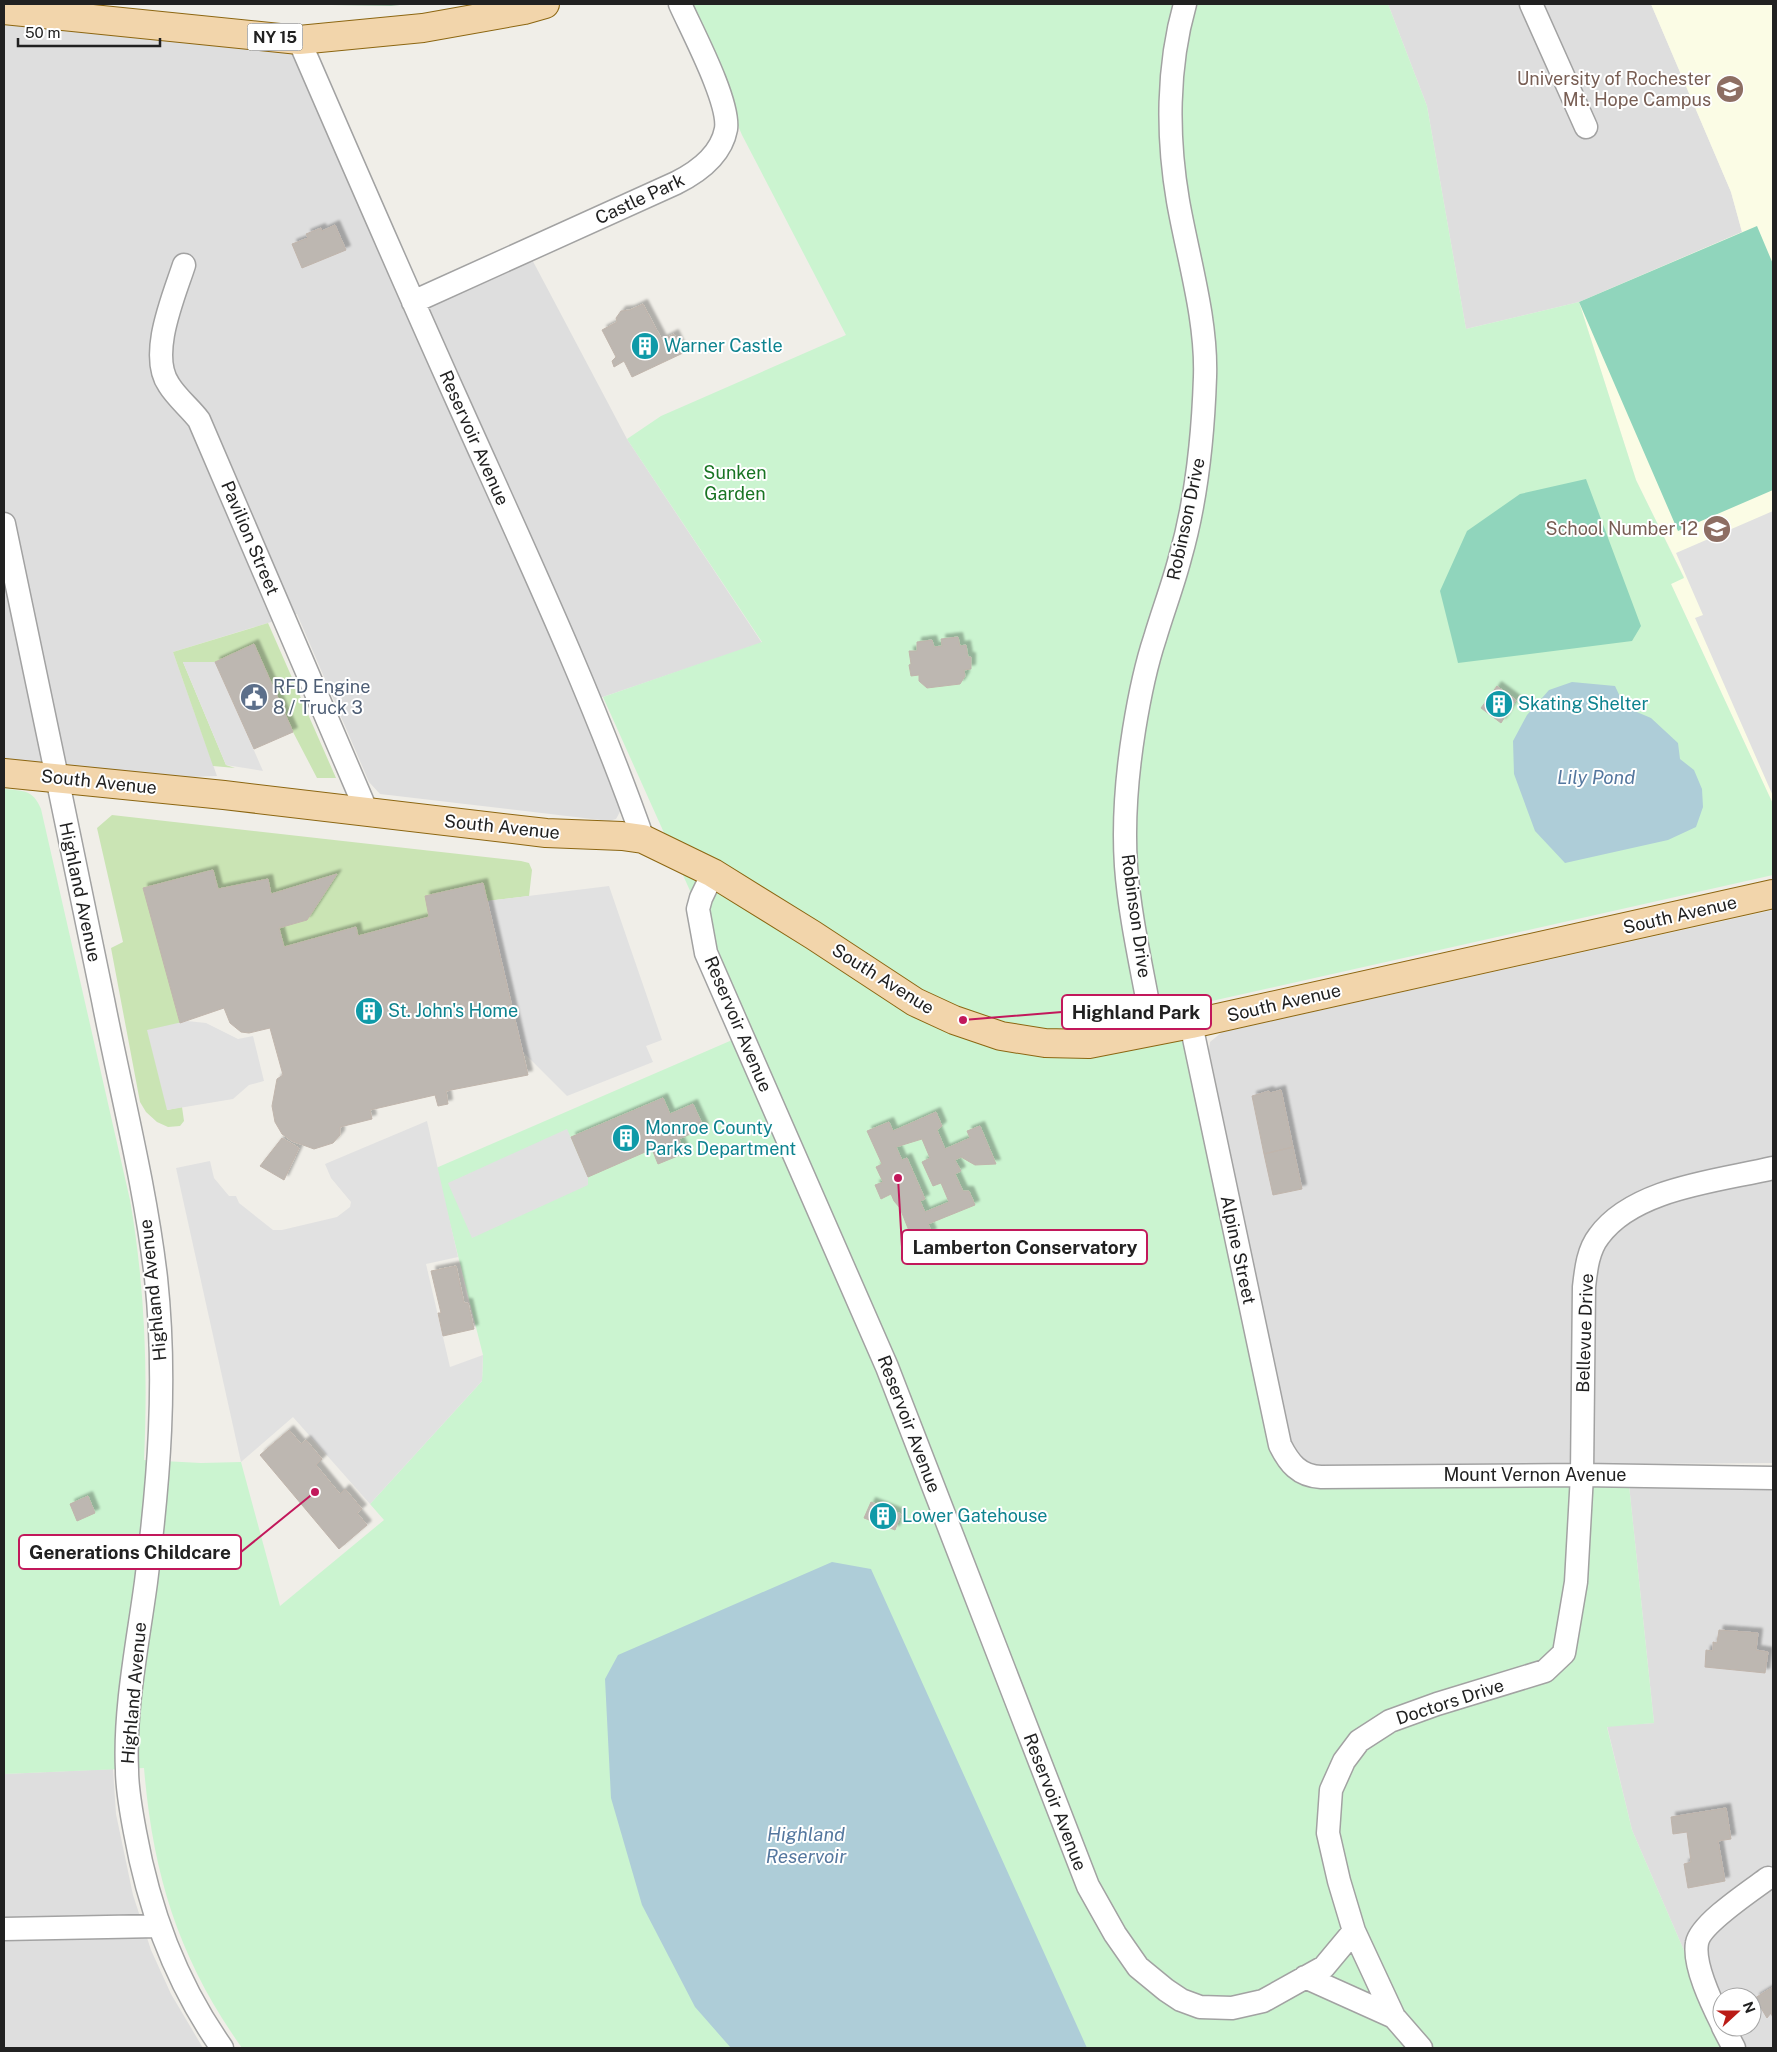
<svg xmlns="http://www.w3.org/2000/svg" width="1777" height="2052" viewBox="0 0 1777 2052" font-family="'Public Sans',sans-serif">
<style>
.residential{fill:#dedede;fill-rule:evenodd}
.education{fill:#fbfce5}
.grass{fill:#cae4b4}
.cemetery{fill:#acc6b1}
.park{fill:#cbf4d0}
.pitch{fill:#90d5bc}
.parking{fill:#e1e1e1}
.water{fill:#aecdd8}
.building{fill:#bdb7b1;stroke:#c0b5ac;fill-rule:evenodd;filter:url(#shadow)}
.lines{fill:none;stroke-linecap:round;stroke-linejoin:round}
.minor-casing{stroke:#a2a2a2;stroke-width:25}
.major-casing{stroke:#8c6611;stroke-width:30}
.minor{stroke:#fff;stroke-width:22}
.major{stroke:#f2d5ab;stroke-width:28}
.labels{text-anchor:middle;stroke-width:4;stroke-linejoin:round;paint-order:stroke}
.shield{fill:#fff;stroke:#646464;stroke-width:1}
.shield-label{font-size:16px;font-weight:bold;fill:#212121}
.education-label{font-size:18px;fill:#785e54;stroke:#fff;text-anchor:end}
.street-label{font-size:18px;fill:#212121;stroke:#fff}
.culture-label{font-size:18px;fill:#0d838f;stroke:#fff;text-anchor:start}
.park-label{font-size:18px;fill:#197423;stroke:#fff}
.service-label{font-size:18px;fill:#4e5e75;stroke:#fff;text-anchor:start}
.water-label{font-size:19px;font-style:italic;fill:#54779f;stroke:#fff}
.leader{fill:none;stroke:#c2185b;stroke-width:2}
.callout-dot{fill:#c2185b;stroke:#fff;stroke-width:2}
.callout{fill:#fff;stroke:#c2185b;stroke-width:2}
.callout-label{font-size:19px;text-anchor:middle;font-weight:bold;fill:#212121}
</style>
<defs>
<filter id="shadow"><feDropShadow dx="4.5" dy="-4.5" stdDeviation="1" flood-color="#0004"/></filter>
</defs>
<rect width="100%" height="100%" fill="#f0eee8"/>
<!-- residential -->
<path class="residential" d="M1388,4H1651L1731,192L1742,232L1579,302L1466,329L1427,106Z
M4,10L299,40L412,302L527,250L627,439L762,643L582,704L621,810L616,819L609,821L380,794L369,782L297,614L173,652L217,776L90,781L4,773Z
M1773,910V1463L1322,1466L1308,1463L1297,1455L1292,1446L1209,1050L1210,1042L1222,1032Z
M1629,1485H1773V2048H1726L1632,1830L1607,1726L1654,1723ZM1722,1997H1752V2027H1722Z
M113,1769L116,1814L133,1895L151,1950L171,1994L203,2048H4V1774Z"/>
<!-- education -->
<path class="education" d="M1651,4H1773V804L1671,584L1684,577L1636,480L1579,302L1742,232L1731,192Z"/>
<!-- grass -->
<path class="grass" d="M268,623L336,778H317L293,732L254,645L215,662H183L226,765L235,768L213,766L173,652Z
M112,815L521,861L529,863L532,870L529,896L487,901L483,883L426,896L429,917L358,936L356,927L284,947L279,928L307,920L337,874L271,894L268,879L218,889L213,870L144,888L180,1023L167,1110L182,1107L184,1121L180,1126L168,1127L157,1122L146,1112L140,1102L111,948L123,942L97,828Z"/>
<!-- cemetery -->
<path class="cemetery" d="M272,4H409L391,6Z"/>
<!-- park -->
<path class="park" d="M686,4H1388L1427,106L1466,329L1579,302L1636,480L1684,578L1671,584L1773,804V875L1176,1009L1271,1448L1284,1471L1629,1485L1654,1723L1607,1727L1632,1830L1726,2048H242C179,1959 153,1876 144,1768L4,1774V789C23,791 33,789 41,809L130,1200C145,1286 148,1372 144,1460L201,1463L241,1462L280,1606L384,1520L370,1504L482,1381L483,1355L436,1168L753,1031L603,697L762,642L627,439L661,416L846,335L742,135Z"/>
<!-- pitch -->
<path class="pitch" d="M1757,226L1773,264V490L1678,531L1579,302Z
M1586,479L1641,626L1632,641L1458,663L1440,591L1467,531L1520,494Z"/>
<!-- parking -->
<path class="parking" d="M1773,511V796L1695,618L1703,615L1676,553Z
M183,662H215L263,771L226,765Z
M609,886L662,1040L646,1046L653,1062L567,1096L523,1052L487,901Z
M187,1021L206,1023L238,1039L253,1036L264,1081L249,1085L233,1099L167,1110L147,1030Z
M427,1121L458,1257L426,1264L450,1367L483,1355L482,1381L370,1504L293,1417L241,1462L176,1168L210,1161L214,1178L229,1196H236L239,1203L273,1230H282L337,1217L350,1207L351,1202L331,1178L325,1164Z
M567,1129L588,1177V1185L472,1238L448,1183Z"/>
<!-- water -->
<path class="water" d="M1572,682L1615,686L1625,707L1651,718L1678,743L1680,759L1694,770L1702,789L1703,807L1696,827L1668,840L1565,863L1535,831L1514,774L1513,741L1527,715L1549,690Z
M832,1562L871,1569L1087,2048H731L695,2007L642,1905L611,1798L605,1679L618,1655Z"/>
<!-- building -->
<path class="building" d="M335,225L346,250L302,268L292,244L308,238L306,234L321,228L322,231Z
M643,304L662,340L674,334L683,353L632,377L624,361L614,367L612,361L616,357L602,330L617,322L616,318L621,311L630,310Z
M958,637L960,646L966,645L968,657H971V669L964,670L965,676L960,684L927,688L919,681V675L911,676L909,665L911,664L909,651H917V642L932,640L934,647L942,646L941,639Z
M254,644L293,732L254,749L215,662Z
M1497,686L1516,700L1501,723L1481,708Z
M213,870L218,889L268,879L271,894L337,874L307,920L279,928L284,947L356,927L358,936L429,917L425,896L483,883L528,1075L446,1091L448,1104L438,1106L435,1095L370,1110L372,1119L340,1127V1135L333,1143L314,1149L292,1141L282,1134L275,1122L272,1106L277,1079L283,1075L270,1028L249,1033L241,1032L230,1023L224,1008L180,1023L143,888Z
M1281,1090L1293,1147L1264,1154L1252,1096L1269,1091L1270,1093Z
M663,1098L670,1114L693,1104L704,1128L679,1139L685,1153L658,1164L652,1149L588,1177L571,1137Z
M936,1112L942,1126L937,1130L945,1149L970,1138L967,1131L980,1126L996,1164L975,1165L961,1157L955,1160L961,1171L955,1174L963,1191H969L975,1205L928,1224L932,1233L913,1241L900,1208L894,1201L891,1194L881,1199L875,1185L883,1182L876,1167L882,1164L867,1131L889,1122L893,1131ZM922,1139L930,1158L922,1162L933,1186L941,1183L949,1202L925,1212L920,1201L925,1199L907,1158L902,1160L896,1147Z
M282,1138L299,1148L284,1180L260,1166Z
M1293,1147L1302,1189L1273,1195L1264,1154Z
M456,1266L464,1303H468L474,1329L443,1336L438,1313H441L431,1271Z
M289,1430L301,1444L306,1440L322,1459L316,1465L340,1494L345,1489L362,1509L357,1513L367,1525L339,1549L260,1455Z
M88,1496L95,1513L77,1521L70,1504Z
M871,1502L901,1514L895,1530L864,1518Z
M1719,1630L1758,1633L1756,1650L1768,1652L1765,1673L1705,1667L1706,1650L1713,1651V1642L1717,1643Z
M1726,1808L1731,1839L1718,1841L1725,1881L1688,1888L1684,1864L1691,1862L1687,1832L1673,1834L1671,1817Z
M1773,1987V2018L1771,2013L1767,2018L1755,1998Z"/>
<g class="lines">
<defs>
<path id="minor" d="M1531,4L1586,127
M299,40C351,160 403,280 457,400C522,545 590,689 643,839
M184,265C174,296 148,355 169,385C177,398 190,408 199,420L367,812
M413,302L676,183C698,172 721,156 726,129C730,102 692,31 680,4
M4,524C38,683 70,841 103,1000C121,1092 145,1184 156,1278C167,1381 159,1480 146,1582C138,1642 124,1709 127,1770C127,1790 131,1811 135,1832C149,1910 176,1983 222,2048
M713,873L701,898L698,909L706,953L887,1367L1088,1886L1115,1934L1138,1967L1166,1990L1181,2000L1200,2007L1232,2008L1263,2001L1324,1967L1354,1931
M1191,1024L1280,1445C1289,1463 1299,1476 1321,1477L1582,1475L1773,1478
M1153,1031C1144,977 1130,921 1126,866C1123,821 1127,774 1134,730C1139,699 1145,668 1155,638C1163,611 1173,585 1180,558C1197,499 1203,438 1205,377C1207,319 1188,258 1178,201C1167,137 1167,67 1185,4
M4,1929L158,1926
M1305,1977L1394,2017
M1722,2024C1712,2004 1693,1965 1697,1943C1700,1924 1752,1890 1768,1878
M1723,2027L1734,2048
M1421,2048L1394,2017L1354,1931L1339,1881L1328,1833L1331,1790L1344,1761L1359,1741L1390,1721L1437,1704L1545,1671L1564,1653L1576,1582L1582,1475L1584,1287C1586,1269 1588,1250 1599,1236C1634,1188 1718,1181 1773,1168"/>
<path id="major" d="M4,10L299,40L423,28L524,10L545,4
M4,773L224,795L546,833L622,836L643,839L713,873L813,935L915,1002L954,1020L1001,1036L1045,1043L1089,1044L1191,1024L1773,894"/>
</defs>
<!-- minor casing -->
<use href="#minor" class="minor-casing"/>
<!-- major casing -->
<use href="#major" class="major-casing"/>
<!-- minor -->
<use href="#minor" class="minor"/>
<!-- major -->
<use href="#major" class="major"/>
</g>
<!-- icons -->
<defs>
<symbol id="university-disc" viewBox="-11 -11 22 22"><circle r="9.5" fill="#8d6e63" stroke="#fff"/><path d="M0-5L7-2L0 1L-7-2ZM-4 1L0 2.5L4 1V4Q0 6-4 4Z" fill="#fff"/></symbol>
<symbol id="building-disc" viewBox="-11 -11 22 22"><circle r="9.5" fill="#0f9aa8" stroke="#fff"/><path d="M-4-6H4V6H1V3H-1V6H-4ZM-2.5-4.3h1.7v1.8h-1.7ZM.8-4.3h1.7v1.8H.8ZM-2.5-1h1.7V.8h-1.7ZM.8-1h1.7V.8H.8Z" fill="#fff"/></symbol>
<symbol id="school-disc" viewBox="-11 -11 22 22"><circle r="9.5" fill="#8d6e63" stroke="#fff"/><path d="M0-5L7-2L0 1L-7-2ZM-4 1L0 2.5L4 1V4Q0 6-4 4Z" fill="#fff"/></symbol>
<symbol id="civic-disc" viewBox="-11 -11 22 22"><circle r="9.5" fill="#5c6f8a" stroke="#fff"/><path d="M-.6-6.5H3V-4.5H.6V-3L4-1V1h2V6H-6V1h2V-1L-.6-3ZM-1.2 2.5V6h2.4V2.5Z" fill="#fff"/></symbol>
</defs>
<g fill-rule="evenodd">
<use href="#university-disc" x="1714" y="73" width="32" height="32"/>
<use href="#building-disc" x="629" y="330" width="32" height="32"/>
<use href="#school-disc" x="1701" y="513" width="32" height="32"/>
<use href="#civic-disc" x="238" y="681" width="32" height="32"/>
<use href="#building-disc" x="1483" y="688" width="32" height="32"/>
<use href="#building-disc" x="353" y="995" width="32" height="32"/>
<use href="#building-disc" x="610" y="1122" width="32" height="32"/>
<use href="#building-disc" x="867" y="1500" width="32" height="32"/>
</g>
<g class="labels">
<!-- shield labels -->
<rect class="shield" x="247.5" y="23.5" width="55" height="27" rx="4"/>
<g class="shield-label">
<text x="275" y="43">NY 15</text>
</g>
<!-- education labels -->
<g class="education-label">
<text x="1711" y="85">University of Rochester<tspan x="1711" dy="21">Mt. Hope Campus</tspan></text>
<text x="1698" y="535">School Number 12</text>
</g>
<!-- street labels -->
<g class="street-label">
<text transform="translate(640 199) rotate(-25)" y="6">Castle Park</text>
<text transform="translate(474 438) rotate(66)" y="6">Reservoir Avenue</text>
<text transform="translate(1186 519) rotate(-78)" y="6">Robinson Drive</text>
<text transform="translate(250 538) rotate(67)" y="6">Pavilion Street</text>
<text transform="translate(99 782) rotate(6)" y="6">South Avenue</text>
<text transform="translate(502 827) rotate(6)" y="6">South Avenue</text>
<text transform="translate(80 892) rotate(78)" y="6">Highland Avenue</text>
<text transform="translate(1680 915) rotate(-13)" y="6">South Avenue</text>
<text transform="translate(1136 916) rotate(82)" y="6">Robinson Drive</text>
<text transform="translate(883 979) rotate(32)" y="6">South Avenue</text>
<text transform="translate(1284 1003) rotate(-13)" y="6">South Avenue</text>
<text transform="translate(738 1024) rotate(67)" y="6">Reservoir Avenue</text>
<text transform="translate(1238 1250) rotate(78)" y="6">Alpine Street</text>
<text transform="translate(153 1290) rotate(-96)" y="6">Highland Avenue</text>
<text transform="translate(1585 1333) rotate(-88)" y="6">Bellevue Drive</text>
<text transform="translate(909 1424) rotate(69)" y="6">Reservoir Avenue</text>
<text x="1535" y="1481">Mount Vernon Avenue</text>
<text transform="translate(134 1693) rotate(-85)" y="6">Highland Avenue</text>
<text transform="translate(1450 1702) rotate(-18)" y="6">Doctors Drive</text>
<text transform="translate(1055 1802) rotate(69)" y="6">Reservoir Avenue</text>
</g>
<!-- culture labels -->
<g class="culture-label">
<text x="664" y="352">Warner Castle</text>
<text x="1518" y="710">Skating Shelter</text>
<text x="388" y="1017">St. John's Home</text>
<text x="645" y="1134">Monroe County<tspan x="645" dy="21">Parks Department</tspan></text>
<text x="902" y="1522">Lower Gatehouse</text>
</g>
<!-- park labels -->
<g class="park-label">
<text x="735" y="479">Sunken<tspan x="735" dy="21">Garden</tspan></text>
</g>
<!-- service labels -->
<g class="service-label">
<text x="273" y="693">RFD Engine<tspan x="273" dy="21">8 / Truck 3</tspan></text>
</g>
<!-- water labels -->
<g class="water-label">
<text x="1596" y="784">Lily Pond</text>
<text x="806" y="1841">Highland<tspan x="806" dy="22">Reservoir</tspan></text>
</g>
</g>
<!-- callouts -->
<path class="leader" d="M963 1020L1062 1012M898 1178L902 1247M315 1492L241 1552"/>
<g class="callout-dot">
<circle cx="963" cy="1020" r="5"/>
<circle cx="898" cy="1178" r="5"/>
<circle cx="315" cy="1492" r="5"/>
</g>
<g class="callout">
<rect x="1062" y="995" width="149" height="34" rx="5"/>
<rect x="902" y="1230" width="245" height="34" rx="5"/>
<rect x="19" y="1535" width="222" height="34" rx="5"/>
</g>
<g class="callout-label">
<text x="1136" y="1019">Highland Park</text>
<text x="1025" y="1254">Lamberton Conservatory</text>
<text x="130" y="1559">Generations Childcare</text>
</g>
<!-- border -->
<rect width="1777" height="2052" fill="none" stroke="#212121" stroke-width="10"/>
<!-- north arrow -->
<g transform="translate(1737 2012) rotate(69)"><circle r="24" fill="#ffffff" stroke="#a6a6a6"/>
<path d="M0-4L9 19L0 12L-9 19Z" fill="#ba1c17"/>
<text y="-8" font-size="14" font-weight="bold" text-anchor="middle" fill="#212121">N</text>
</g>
<!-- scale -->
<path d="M18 38v8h142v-8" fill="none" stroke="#212121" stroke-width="2.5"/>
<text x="25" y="38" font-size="15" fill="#212121" stroke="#ffffff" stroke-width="4" paint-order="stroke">50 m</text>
</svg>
